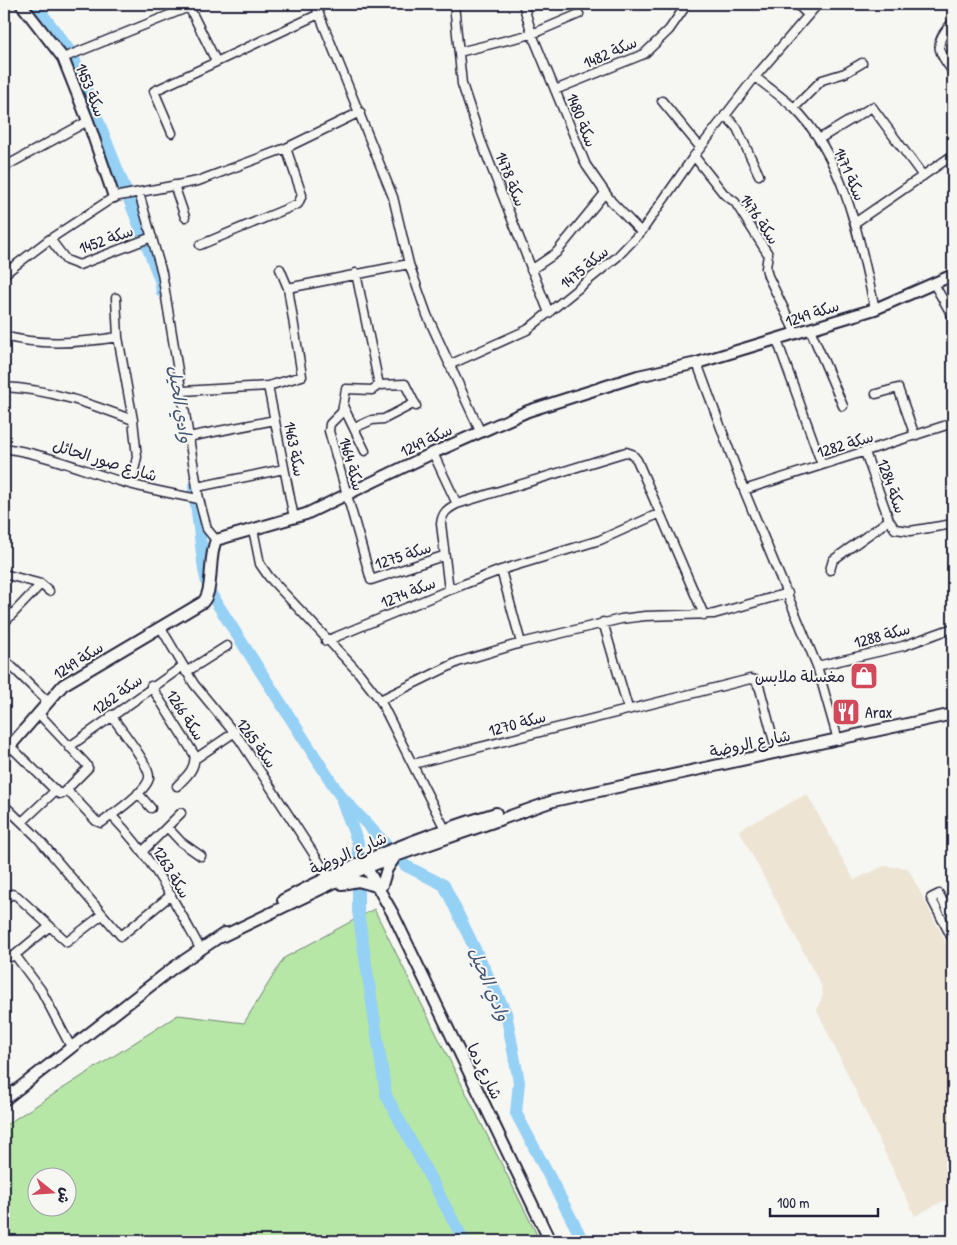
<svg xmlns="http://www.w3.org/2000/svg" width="957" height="1245" viewBox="0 0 957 1245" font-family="'Patrick Hand','Playpen Sans Arabic',sans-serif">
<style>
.built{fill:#ede4d3}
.green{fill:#b7e7a6;stroke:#6c8470;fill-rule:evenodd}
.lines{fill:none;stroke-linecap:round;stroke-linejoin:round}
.river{stroke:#95d0f5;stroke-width:12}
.street-casing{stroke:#22223b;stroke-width:11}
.secondary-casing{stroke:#22223b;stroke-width:14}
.street{stroke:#f6f6f2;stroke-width:8}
.secondary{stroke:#f6f6f2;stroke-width:10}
.labels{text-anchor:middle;stroke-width:4;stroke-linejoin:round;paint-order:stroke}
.street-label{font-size:16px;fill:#22223b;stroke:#f6f6f2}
.poi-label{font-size:16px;fill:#22223b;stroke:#f6f6f2;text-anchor:end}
.water-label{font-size:18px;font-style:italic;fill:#445673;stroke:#f6f6f2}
</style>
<rect width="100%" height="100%" fill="#f6f6f2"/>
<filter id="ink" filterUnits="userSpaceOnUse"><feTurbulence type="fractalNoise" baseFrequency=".02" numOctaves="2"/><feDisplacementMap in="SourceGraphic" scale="10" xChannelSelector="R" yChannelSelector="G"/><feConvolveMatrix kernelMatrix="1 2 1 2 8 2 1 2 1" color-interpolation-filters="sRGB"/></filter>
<g filter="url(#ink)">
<!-- built -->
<path class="built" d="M807,794L854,880L884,866L908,868L953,957V1201H943L915,1216L817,1010L823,995L821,985L739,830Z"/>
<!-- green -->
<path class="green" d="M374,909L540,1241H4V1126L178,1015L244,1023L284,958ZM38,1178H68V1208H38Z"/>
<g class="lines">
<!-- river -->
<path class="river" d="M35,4L72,54L145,240L160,280L162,292
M194,487L204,570L209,591L339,794L406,866L444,885L506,1013L519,1082L516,1113L583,1241
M342,801L358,843V911L386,1095L464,1241"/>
<defs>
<path id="street" d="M315,4L393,197L409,264L427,315L480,431
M454,4L462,84L481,141L549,313
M523,4L532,34L586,165L611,201L641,232
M797,4L808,15
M953,22C933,43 937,50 953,72
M459,52L532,34L579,14
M63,58L189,7L216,61
M755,77C768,87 782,97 794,108C845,158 860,242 875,309
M555,90L644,54L669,30L687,4
M662,101L700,147
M794,108L822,80L845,73L862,63
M725,115L737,128L759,175
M172,133L154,91L319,14
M819,139L872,107L923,176
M694,156L724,194L735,202L768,254L766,268L768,276L796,334
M4,167L88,121
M174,185L185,217
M139,193L162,273L199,499L207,529L216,540
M856,222L953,155
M50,239L66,260L79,265L152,237
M200,245L298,204L302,195L286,148
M531,270L556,253L605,193
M356,273L379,385
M4,274L50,239L114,197L198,181L286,148L360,112
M934,284L953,317
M288,288L409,264
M116,298L118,337L133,420L137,457L131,484
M810,329L843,406
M4,336C40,346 81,343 118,337
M777,340L822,465
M697,363L744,490L817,666L838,740
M449,365L527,330L617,257L641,232L694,156L755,77L818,4
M379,385L372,390L346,389L342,412L330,424L329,431L371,580L443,556
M379,385L405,384L416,406
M268,386L294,518
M4,387C48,389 91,404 133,420
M183,391L268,386L302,376L288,288L280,269
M876,394L898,388L915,436
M343,406L365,451
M354,428L372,420L384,419L415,403
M188,437L275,420
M4,448C45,454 80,469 119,481C145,489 172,494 199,499
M865,452L889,520L895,529L910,531L953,524
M433,453L457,504
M197,487L284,469
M744,490L953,423
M253,529L260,564L269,577L359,673L380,700L447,833
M501,570L521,643
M830,570L833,560L889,520
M4,574L41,584L49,591
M449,590L441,524C442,513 447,509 457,504L626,452L632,454L637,460L704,615
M603,622L628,708
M4,623L41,584
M161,628L194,684L240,740L328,876
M326,641L449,590L501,570L600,540L658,514
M4,659L48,702
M817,666L903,646L953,628
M186,672L227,646
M151,686L194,754C197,768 186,777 177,786
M380,700L458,662L521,643L621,619L645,616L714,614L788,593
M10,746L59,794L63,793L88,768L86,764L39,714
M69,747L183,666
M195,759L235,732
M413,764L750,679L755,680L760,689L777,753
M67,790L96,821L101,823C112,815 147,791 149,778C151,766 119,727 111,715
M138,793L151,808
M4,805L36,836L121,936L171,895
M111,815C152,857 173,899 201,950
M22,822L55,791
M167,827L181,842L201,856
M143,851L181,813
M4,899L12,894L17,896L67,942L102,915
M953,921L939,894L931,898L953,940
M4,953L10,957L15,955L50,926
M15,955L41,990L71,1047"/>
<path id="secondary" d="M21,4L63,58L88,121L114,197
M4,753L63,685L203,602C214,590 208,558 216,540L306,514L433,453L528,411L638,376L697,363L875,309L953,275
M364,863L393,914L550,1241
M342,884L358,881L376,886
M382,885L387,869L395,857
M283,900C351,864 422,835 496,813
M221,937L358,871L396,856L553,801L953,714
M4,1100L173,968L225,933"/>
</defs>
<!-- street casing -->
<use href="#street" class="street-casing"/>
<!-- secondary casing -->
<use href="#secondary" class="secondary-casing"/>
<!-- street -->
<use href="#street" class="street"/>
<!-- secondary -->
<use href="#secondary" class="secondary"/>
</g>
</g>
<!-- icons -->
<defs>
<symbol id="shop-square" viewBox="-11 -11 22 22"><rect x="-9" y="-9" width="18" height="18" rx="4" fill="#d1495b" stroke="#f6f6f2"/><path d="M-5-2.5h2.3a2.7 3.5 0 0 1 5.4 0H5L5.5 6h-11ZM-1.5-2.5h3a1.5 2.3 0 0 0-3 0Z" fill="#fff"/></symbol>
<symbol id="restaurant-square" viewBox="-11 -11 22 22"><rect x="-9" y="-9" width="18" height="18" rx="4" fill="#d1495b" stroke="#f6f6f2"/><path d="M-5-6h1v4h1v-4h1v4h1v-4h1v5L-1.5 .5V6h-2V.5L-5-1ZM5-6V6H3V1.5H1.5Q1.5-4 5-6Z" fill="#fff"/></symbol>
</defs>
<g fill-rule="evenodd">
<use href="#shop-square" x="848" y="660" width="32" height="32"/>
<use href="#restaurant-square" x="830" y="696" width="32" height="32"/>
</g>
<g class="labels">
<!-- street labels -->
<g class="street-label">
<text transform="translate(610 52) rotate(-24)" y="6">سكة 1482</text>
<text transform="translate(91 90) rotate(68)" y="6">سكة 1453</text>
<text transform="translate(582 120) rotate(68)" y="6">سكة 1480</text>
<text transform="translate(850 174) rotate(66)" y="6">سكة 1471</text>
<text transform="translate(511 179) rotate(68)" y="6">سكة 1478</text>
<text transform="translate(760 219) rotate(56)" y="6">سكة 1476</text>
<text transform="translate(106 239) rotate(-20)" y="6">سكة 1452</text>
<text transform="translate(584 267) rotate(-40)" y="6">سكة 1475</text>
<text transform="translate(812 313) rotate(-18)" y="6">سكة 1249</text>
<text transform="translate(426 440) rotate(-26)" y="6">سكة 1249</text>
<text transform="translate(845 444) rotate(-17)" y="6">سكة 1282</text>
<text transform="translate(295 449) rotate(79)" y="6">سكة 1463</text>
<text transform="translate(105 460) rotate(17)" y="6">شارع صور الحائل</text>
<text transform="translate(352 464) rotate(74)" y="6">سكة 1464</text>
<text transform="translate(892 486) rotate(70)" y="6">سكة 1284</text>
<text transform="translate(403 555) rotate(-18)" y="6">سكة 1275</text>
<text transform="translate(408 592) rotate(-22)" y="6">سكة 1274</text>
<text transform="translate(882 635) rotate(-15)" y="6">سكة 1288</text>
<text transform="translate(78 660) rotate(-33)" y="6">سكة 1249</text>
<text transform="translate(117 694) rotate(-36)" y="6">سكة 1262</text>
<text transform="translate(186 715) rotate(57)" y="6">سكة 1266</text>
<text transform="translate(517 723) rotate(-15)" y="6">سكة 1270</text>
<text transform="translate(257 743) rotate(54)" y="6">سكة 1265</text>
<text transform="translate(750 743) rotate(-12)" y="6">شارع الروضة</text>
<text transform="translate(348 853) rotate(-24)" y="6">شارع الروضة</text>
<text transform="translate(172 872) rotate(59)" y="6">سكة 1263</text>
<text transform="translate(485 1071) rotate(64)" y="6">شارع دما</text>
</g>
<!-- poi labels -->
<g class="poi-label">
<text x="845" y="682">مغسلة ملابس</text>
<text x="865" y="718" text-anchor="start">Arax</text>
</g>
<!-- water labels -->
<g class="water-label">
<text transform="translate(180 404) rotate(81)" y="6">وادي الحيل</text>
<text transform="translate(489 984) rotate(67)" y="6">وادي الحيل</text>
</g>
</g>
<!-- margin -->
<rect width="957" height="1245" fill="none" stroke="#f6f6f2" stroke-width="20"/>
<rect x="10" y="10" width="937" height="1225" fill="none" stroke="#22223b" stroke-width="2" filter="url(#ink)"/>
<!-- north arrow -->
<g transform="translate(52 1192) rotate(107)"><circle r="24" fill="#f6f6f2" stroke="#a1a1a9"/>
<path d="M0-4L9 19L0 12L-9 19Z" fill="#d1495b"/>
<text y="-8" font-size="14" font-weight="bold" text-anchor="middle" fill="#22223b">ش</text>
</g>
<!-- scale -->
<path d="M770 1208v8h108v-8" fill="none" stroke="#22223b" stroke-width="2.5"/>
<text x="777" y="1208" font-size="15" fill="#22223b" stroke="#f6f6f2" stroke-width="4" paint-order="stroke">100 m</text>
</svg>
